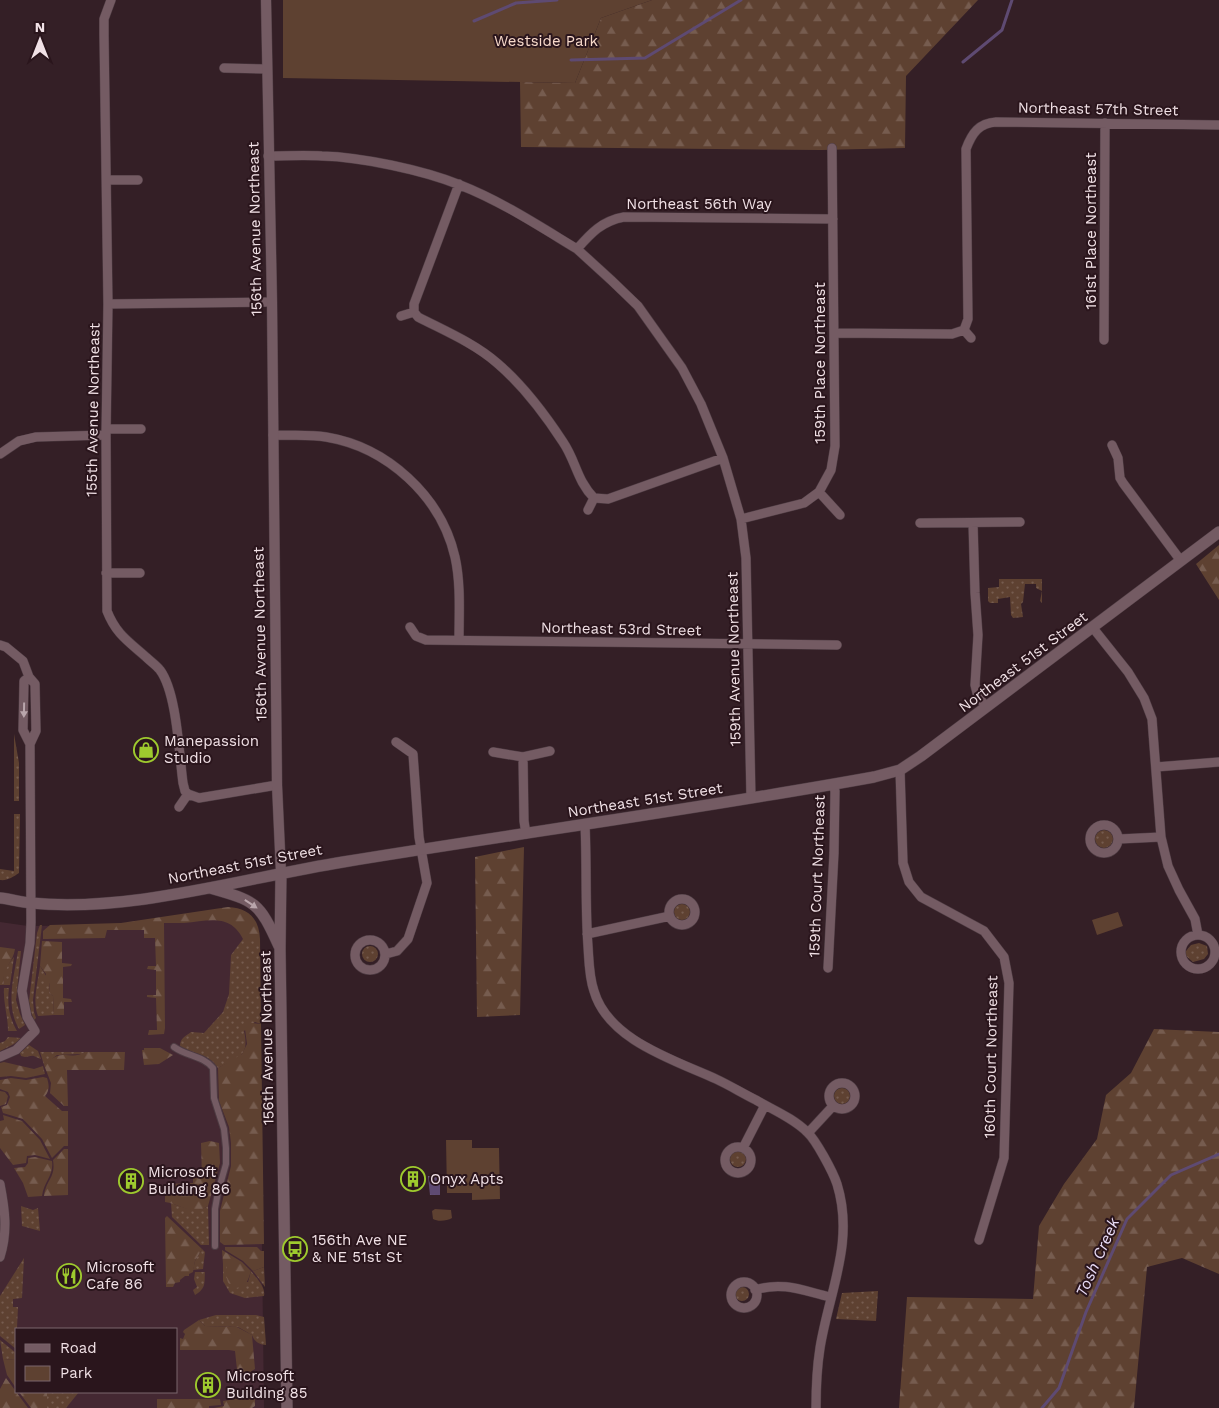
<svg xmlns="http://www.w3.org/2000/svg" width="1219" height="1408" viewBox="0 0 1219 1408" font-family="'Work Sans',sans-serif">
<style>
.built{fill:#442832;fill-rule:evenodd}
.grass{fill:url(#grass-dots)}
.forest{fill:url(#forest-firs)}
.park{fill:#5e4131}
.water{fill:url(#water-ripples)}
.lines{fill:none;stroke-linecap:round;stroke-linejoin:round}
.stream{stroke:#5e4a72;stroke-width:3}
.pedestrian-casing{stroke:#4e3c43;stroke-width:8}
.minor-casing{stroke:#4e3c43;stroke-width:10}
.tertiary-casing{stroke:#4e3c43;stroke-width:11}
.secondary-casing{stroke:#4e3c43;stroke-width:12}
.pedestrian{stroke:#745b63;stroke-width:6}
.minor{stroke:#745b63;stroke-width:9}
.tertiary{stroke:#745b63;stroke-width:10}
.secondary{stroke:#745b63;stroke-width:11}
.oneway{fill:#b9a5ab}
.labels{text-anchor:middle;stroke-width:4;stroke-linejoin:round;paint-order:stroke}
.park-label{font-size:15px;fill:#f8dacb;stroke:#2a151c}
.street-label{font-size:15px;fill:#f1e1e6;stroke:#2a151c}
.poi-label{font-size:15px;fill:#f1e1e6;stroke:#2a151c;text-anchor:start}
.water-label{font-size:16px;font-style:italic;fill:#eaddf8;stroke:#2a151c}
</style>
<defs>
<pattern id="grass-dots" width="8" height="8" patternUnits="userSpaceOnUse" patternTransform="scale(1.25)"><rect width="8" height="8" fill="#5e4131"/><path d="M2 2h.1M6 6h.1" fill="none" stroke="#765c4f" stroke-width="1.8" stroke-linecap="round"/></pattern>
<pattern id="forest-firs" width="22" height="20" patternUnits="userSpaceOnUse" patternTransform="scale(1.25)"><rect width="22" height="20" fill="#5e4131"/><path d="M5 1l3.5 6h-7zM16 11l3.5 6h-7z" fill="#765c4f"/></pattern>
<pattern id="water-ripples" width="26" height="14" patternUnits="userSpaceOnUse" patternTransform="scale(1.25)"><rect width="26" height="14" fill="#5e4a72"/><path d="M2 4q2-2 4 0t4 0M15 11q2-2 4 0t4 0" fill="none" stroke="#766486"/></pattern>
</defs>
<rect width="100%" height="100%" fill="#341f26"/>
<!-- built -->
<path class="built" d="M230,908L258,928L264,1408H0V922L28,926L123,925ZM16,1329H176V1392H16Z"/>
<!-- grass -->
<path class="grass" d="M999,579H1042V603L1040,601L1042,591L1036,588V584H1025L1023,602L1021,604L1023,617L1013,618L1011,615L1010,597L998,599V603H990L988,601V588L999,587Z
M14,734L19,763V801H14Z
M14,814H20L19,873C13,877 7,881 0,880V869L14,871Z
M1095 839a9 9 0 1 1 18 0a9 9 0 1 1-18 0Z
M674 912a8 8 0 1 1 16 0a8 8 0 1 1-16 0Z
M40,925H42L33,1000L34,1012L36,1018L34,1020L31,1012L29,1001L37,933Z
M243,939H260L261,1024L255,1022L244,1031C250,1057 238,1057 218,1068C207,1052 194,1055 180,1046C180,1038 186,1036 191,1032L204,1033L223,1012L229,994L231,955Z
M1199,943L1207,946L1208,954L1204,959L1193,962L1186,956V951L1191,945Z
M362 954a8 8 0 1 1 16 0a8 8 0 1 1-16 0Z
M18,951H21L16,1000L20,1014L25,1025L19,1029C5,1005 14,977 18,951Z
M14,957L10,985H4C1,973 7,966 14,957Z
M40,966L50,982L49,993L53,996L54,1015L38,1016C32,1001 38,982 40,966Z
M4,988H9C7,1004 9,1017 17,1031H8C8,1016 3,1003 4,988Z
M8,1037L21,1038L14,1044L0,1051V1043L5,1041Z
M29,1045L38,1051L41,1059C30,1055 37,1055 25,1057L21,1056L20,1053Z
M40,1052H85L82,1054L57,1055L44,1065Z
M834 1096a8 8 0 1 1 16 0a8 8 0 1 1-16 0Z
M730 1159a8 8 0 1 1 16 0a8 8 0 1 1-16 0Z
M171,1203C182,1207 197,1214 208,1206L209,1245H201L172,1217Z
M21,1206L33,1210L38,1208L40,1231L22,1226Z
M202,1249L205,1252L203,1269L193,1270L195,1261Z
M24,1258L22,1298L13,1299V1307H18L16,1349L0,1336V1296Z
M223,1264H227V1280L248,1282L251,1271C256,1278 266,1287 264,1296L245,1298L230,1293L223,1281Z
M264,1267L265,1287L253,1271Z
M195,1272H205C204,1282 207,1288 195,1295L193,1290L197,1287L194,1279Z
M735 1294a7 7 0 1 1 14 0a7 7 0 1 1-14 0Z
M878,1291L876,1321L836,1319L842,1293Z
M216,1315H256L264,1317L266,1345C259,1345 254,1341 252,1335L238,1327L205,1326L199,1320Z
M0,1340L16,1353V1360L3,1359Z
M47,1392H79L66,1408H47Z"/>
<!-- forest -->
<path class="forest" d="M652,0H978L906,76L905,148L821,150L521,147L520,82L575,83L601,18Z
M1219,545V600L1196,564Z
M524,847L520,1015L477,1017L475,857Z
M228,907C248,908 259,918 260,939H243C230,913 208,921 184,923C178,923 171,923 164,923L165,1028L164,1034L148,1035L149,1030H157L156,998L147,997V995H156V970L147,969L148,966H156L155,938H144V930H107L105,938L43,939V931L50,925L121,923Z
M42,941L62,942V963L72,964L71,966L63,967V998L71,999L72,1002H64V1015H54L53,996L49,993L50,983L45,980L46,974L40,966Z
M0,947L15,949C13,963 1,970 4,985H0Z
M244,1022L261,1024L264,1244L224,1245L220,1242V1211L231,1166V1143L229,1127L219,1101L218,1068L242,1054L247,1044Z
M1154,1029L1219,1032V1274L1182,1258L1147,1267L1134,1408H899L907,1297L1033,1299L1039,1226L1064,1184L1097,1139L1106,1095L1131,1073Z
M144,1048H160L173,1055L159,1064L144,1065L142,1050H144Z
M85,1052H125L124,1070H67L68,1106H64L50,1093L51,1083L44,1065C62,1047 71,1061 85,1052Z
M4,1062L34,1069L43,1066L45,1074L26,1078L11,1076L0,1077V1063Z
M43,1077L47,1078C49,1085 50,1090 45,1096L62,1111H68V1146H64L52,1158L42,1139L23,1119L3,1113L1,1107L7,1105L10,1097L8,1092L0,1089V1080L11,1078L26,1080Z
M0,1091L5,1092L8,1096L6,1104L0,1106Z
M3,1115L22,1121L40,1140L50,1159L35,1155L27,1156L26,1163L13,1165L0,1148V1121L4,1120Z
M210,1141L219,1143L220,1163L208,1206C192,1217 181,1204 165,1202V1184L193,1183V1178H202L201,1143Z
M64,1149H68V1195L44,1196C46,1179 56,1178 53,1160Z
M35,1157L52,1161C54,1176 44,1181 42,1196L28,1197L23,1183L14,1168L25,1167L28,1163V1158Z
M167,1216L202,1249L195,1261L193,1272L189,1274V1276H185L180,1280V1282L175,1283L173,1287H166L165,1218Z
M225,1247H257L261,1251H264V1267L253,1271L243,1261L225,1250Z
M222,1250L242,1262L251,1271C248,1280 247,1287 236,1288C224,1285 227,1274 227,1265L223,1264Z
M199,1320L205,1326L237,1327L252,1335L255,1369L238,1379L235,1351L229,1350H180V1338L183,1339L185,1334L183,1332L184,1330Z
M3,1359L16,1360V1388L7,1375Z
M6,1378L28,1408H0V1389Z
M19,1392H47V1408H31Z
M255,1396V1406L252,1408H214L224,1406L223,1401Z
M157,1399H220L221,1405L209,1406V1408H157Z"/>
<!-- park -->
<path class="park" d="M283,0H652L601,18L575,83L283,78Z
M1118,912L1123,926L1097,935L1092,920Z
M446,1140H472V1148H499L500,1199L472,1200V1193H447Z
M435,1209L451,1210L452,1218C447,1221 438,1222 433,1219L432,1211Z"/>
<!-- water -->
<path class="water" d="M428,1176H440V1195H430Z"/>
<g class="lines">
<!-- stream -->
<path class="stream" d="M474,21L516,3L557,0
M571,60L645,58L741,0
M963,62L1002,30L1012,0
M1042,1408L1059,1388L1086,1312L1127,1219L1171,1175L1219,1154"/>
<defs>
<path id="pedestrian" d="M174,1047C186,1056 204,1056 213,1068L214,1098L224,1129L226,1148V1164L218,1192L215,1209V1246"/>
<path id="minor" d="M111,0L104,19V35L108,304L106,435L107,611C116,634 128,641 146,657C150,661 156,665 160,670C177,693 179,754 183,783L185,791L188,794
M224,68L267,69
M268,156C286,156 304,155 322,156C361,157 423,170 460,185C501,201 539,226 577,249C591,233 602,221 624,217L833,219
M107,180H138
M577,249L611,280L638,306L682,368L701,404L723,458L741,519L746,558L751,798
M108,304L272,302
M414,312L418,317C445,331 474,343 497,363C524,386 544,413 563,442C576,461 577,481 594,498
M414,312V304L459,184
M401,316L414,312
M964,330L968,319L966,149C972,133 979,123 996,122L1219,125
M964,330L971,338
M834,333L952,334L964,330
M1104,340L1105,123
M106,429H141
M273,435C290,436 309,434 326,437C387,447 441,496 455,557C461,584 459,613 459,640
M1112,445L1118,458L1120,478L1123,483L1181,561
M0,454L19,441L36,437L106,435
M819,492L840,515
M594,498L608,499L723,458
M588,510L594,498
M741,519L804,503L819,492L831,470L835,446L832,148
M920,523L1020,522
M973,523L975,593L978,635L975,685L978,697L987,707
M106,573H140
M410,627L416,636L426,640L837,645
M1093,628L1128,672L1144,698L1152,719L1161,837L1168,866L1179,890L1195,919L1198,935
M0,645L6,647L23,661L29,677L35,684L36,731L30,744
M493,752L523,757L550,751
M523,757L524,821L526,834
M1156,767L1219,762
M900,770L903,863L909,882L921,897L984,931L1004,957L1009,983L1004,1158L979,1240
M188,794L199,798L277,785
M179,807L188,794
M1090 839a14 14 0 1 1 28 0a14 14 0 1 1-28 0Z
M585,825C587,865 585,906 588,946C589,961 589,977 594,991C608,1040 674,1060 716,1079C729,1085 742,1093 756,1100C773,1110 793,1118 807,1132C816,1140 833,1172 837,1184C855,1242 829,1292 820,1348C817,1367 816,1388 816,1408
M1119,839L1161,837
M669 912a13 13 0 1 1 26 0a13 13 0 1 1-26 0Z
M587,934L670,916
M1181 952a17 17 0 1 1 34 0a17 17 0 1 1-34 0Z
M355 955a15 15 0 1 1 30 0a15 15 0 1 1-30 0Z
M386,954L397,951L408,939L427,883L419,837L413,754L396,742
M828,968L834,853L835,791L833,785
M0,1057L16,1050L35,1031L27,1017L22,991L30,943L31,922L30,744L23,730L24,681L29,677
M829 1096a13 13 0 1 1 26 0a13 13 0 1 1-26 0Z
M808,1133L833,1106
M725 1160a13 13 0 1 1 26 0a13 13 0 1 1-26 0Z
M743,1148L765,1105
M0,1184C5,1210 8,1231 0,1257
M731 1295a13 13 0 1 1 26 0a13 13 0 1 1-26 0Z
M755,1290C783,1281 804,1291 830,1297"/>
<path id="tertiary" d="M266,0L272,302L277,785L281,873"/>
<path id="secondary" d="M281,873L280,949L287,1408
M210,888C256,901 259,902 279,946
M0,898C10,899 20,902 31,903C130,913 244,878 343,862C520,833 698,809 874,777L900,770L921,756L1219,532"/>
</defs>
<!-- pedestrian casing -->
<use href="#pedestrian" class="pedestrian-casing"/>
<!-- minor casing -->
<use href="#minor" class="minor-casing"/>
<!-- tertiary casing -->
<use href="#tertiary" class="tertiary-casing"/>
<!-- secondary casing -->
<use href="#secondary" class="secondary-casing"/>
<!-- pedestrian -->
<use href="#pedestrian" class="pedestrian"/>
<!-- minor -->
<use href="#minor" class="minor"/>
<!-- tertiary -->
<use href="#tertiary" class="tertiary"/>
<!-- secondary -->
<use href="#secondary" class="secondary"/>
</g>
<!-- one-way arrows -->
<defs><path id="oneway-solid" d="M-6-.8H1V-3.2L6.5 0L1 3.2V.8H-6Z" transform="scale(1.25)"/></defs>
<g class="oneway">
<use href="#oneway-solid" transform="translate(24 710) rotate(91)"/>
<use href="#oneway-solid" transform="translate(251 904) rotate(34)"/>
</g>
<!-- icons -->
<defs>
<symbol id="shop-ring" viewBox="-11 -11 22 22"><circle r="9.5" fill="#2a151c" stroke="#9eca2e" stroke-width="1.5"/><path d="M-5-2.5h2.3a2.7 3.5 0 0 1 5.4 0H5L5.5 6h-11ZM-1.5-2.5h3a1.5 2.3 0 0 0-3 0Z" fill="#9eca2e"/></symbol>
<symbol id="building-ring" viewBox="-11 -11 22 22"><circle r="9.5" fill="#2a151c" stroke="#9eca2e" stroke-width="1.5"/><path d="M-4-6H4V6H1V3H-1V6H-4ZM-2.5-4.3h1.7v1.8h-1.7ZM.8-4.3h1.7v1.8H.8ZM-2.5-1h1.7V.8h-1.7ZM.8-1h1.7V.8H.8Z" fill="#9eca2e"/></symbol>
<symbol id="bus-ring" viewBox="-11 -11 22 22"><circle r="9.5" fill="#2a151c" stroke="#9eca2e" stroke-width="1.5"/><path d="M-5-6H5V4H4V6H2V4H-2V6H-4V4H-5ZM-3.5-4V0h7V-4ZM-3.5 1.2v1.5H-2V1.2ZM2 1.2v1.5H3.5V1.2Z" fill="#9eca2e"/></symbol>
<symbol id="restaurant-ring" viewBox="-11 -11 22 22"><circle r="9.5" fill="#2a151c" stroke="#9eca2e" stroke-width="1.5"/><path d="M-5-6h1v4h1v-4h1v4h1v-4h1v5L-1.5 .5V6h-2V.5L-5-1ZM5-6V6H3V1.5H1.5Q1.5-4 5-6Z" fill="#9eca2e"/></symbol>
</defs>
<g fill-rule="evenodd">
<use href="#shop-ring" x="132" y="736" width="28" height="28"/>
<use href="#building-ring" x="399" y="1165" width="28" height="28"/>
<use href="#building-ring" x="117" y="1167" width="28" height="28"/>
<use href="#bus-ring" x="281" y="1235" width="28" height="28"/>
<use href="#restaurant-ring" x="55" y="1262" width="28" height="28"/>
<use href="#building-ring" x="194" y="1371" width="28" height="28"/>
</g>
<g class="labels">
<!-- park labels -->
<g class="park-label">
<text x="546" y="46">Westside Park</text>
</g>
<!-- street labels -->
<g class="street-label">
<text transform="translate(1098 109) rotate(1)" y="5">Northeast 57th Street</text>
<text x="699" y="209">Northeast 56th Way</text>
<text transform="translate(255 229) rotate(-91)" y="5">156th Avenue Northeast</text>
<text transform="translate(1091 231) rotate(-90)" y="5">161st Place Northeast</text>
<text transform="translate(820 363) rotate(-90)" y="5">159th Place Northeast</text>
<text transform="translate(93 410) rotate(-89)" y="5">155th Avenue Northeast</text>
<text transform="translate(621 629) rotate(1)" y="5">Northeast 53rd Street</text>
<text transform="translate(260 634) rotate(-91)" y="5">156th Avenue Northeast</text>
<text transform="translate(734 659) rotate(-91)" y="5">159th Avenue Northeast</text>
<text transform="translate(1023 662) rotate(-37)" y="5">Northeast 51st Street</text>
<text transform="translate(645 800) rotate(-9)" y="5">Northeast 51st Street</text>
<text transform="translate(245 864) rotate(-11)" y="5">Northeast 51st Street</text>
<text transform="translate(817 876) rotate(-88)" y="5">159th Court Northeast</text>
<text transform="translate(267 1038) rotate(-91)" y="5">156th Avenue Northeast</text>
<text transform="translate(991 1057) rotate(-89)" y="5">160th Court Northeast</text>
</g>
<!-- poi labels -->
<g class="poi-label">
<text x="164" y="746">Manepassion<tspan x="164" dy="17">Studio</tspan></text>
<text x="148" y="1177">Microsoft<tspan x="148" dy="17">Building 86</tspan></text>
<text x="430" y="1184">Onyx Apts</text>
<text x="312" y="1245">156th Ave NE<tspan x="312" dy="17">&amp; NE 51st St</tspan></text>
<text x="86" y="1272">Microsoft<tspan x="86" dy="17">Cafe 86</tspan></text>
<text x="226" y="1381">Microsoft<tspan x="226" dy="17">Building 85</tspan></text>
</g>
<!-- water labels -->
<g class="water-label">
<text transform="translate(1097 1257) rotate(-66)" y="6">Tosh Creek</text>
</g>
</g>
<!-- legend -->
<rect x="15" y="1328" width="162" height="65" fill="#2a151c" stroke="#7a676d"/>
<rect x="25" y="1344" width="25" height="8" fill="#745b63" stroke="#7a676d"/>
<text x="60" y="1353" font-size="15" fill="#f1e1e6">Road</text>
<rect x="25" y="1366" width="25" height="15" fill="#5e4131" stroke="#7a676d"/>
<text x="60" y="1378" font-size="15" fill="#f1e1e6">Park</text>
<!-- north arrow -->
<g transform="translate(40 40)" stroke="#2a151c" stroke-width="4" paint-order="stroke">
<path d="M0-4L9 19L0 12L-9 19Z" fill="#f1e1e6"/>
<text y="-8" font-size="14" font-weight="bold" text-anchor="middle" fill="#f1e1e6">N</text>
</g>
</svg>
